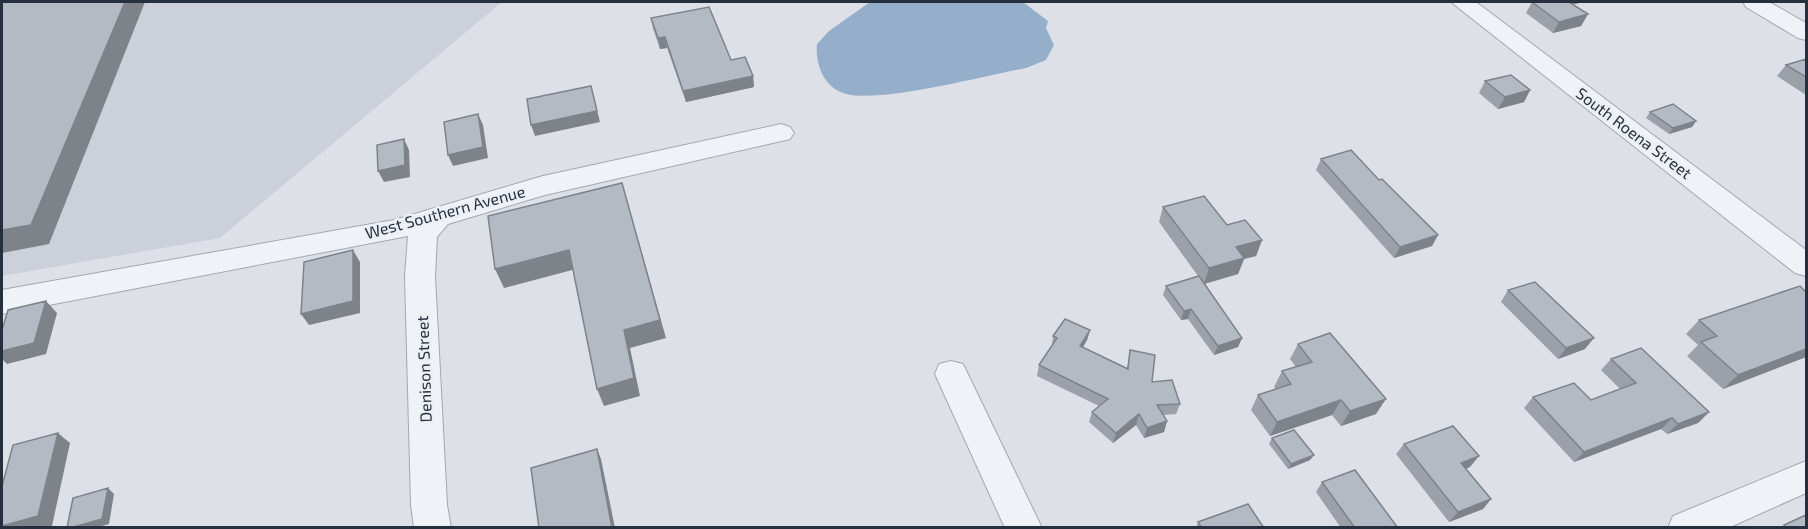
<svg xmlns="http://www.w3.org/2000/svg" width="1808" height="529" viewBox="0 0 1808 529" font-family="'Exo 2',sans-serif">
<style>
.built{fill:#cbd0da}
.water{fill:#95afca}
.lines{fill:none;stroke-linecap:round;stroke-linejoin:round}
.minor-casing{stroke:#a2a8b1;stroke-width:2}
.minor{fill:#eff2f6;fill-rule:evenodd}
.wall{fill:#9ba0a9}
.shaded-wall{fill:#7e8289}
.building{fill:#b4bac4;stroke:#7e8289;stroke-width:1.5}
.labels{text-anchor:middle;stroke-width:5;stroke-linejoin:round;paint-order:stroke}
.street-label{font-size:16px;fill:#262f3e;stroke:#ecf0f5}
</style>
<rect width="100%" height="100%" fill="#dde1e7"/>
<!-- built -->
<path class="built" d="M2,2H502L220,238L2,276Z"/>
<!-- water -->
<path class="water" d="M870,2H1023L1048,21L1046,28L1054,45L1046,60L1026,68C988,75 875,105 843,93C823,86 815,63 817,44L829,31Z"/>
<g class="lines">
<defs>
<path id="minor" d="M1451,2H1476L1806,250V276L1795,273Z
M1743,2H1769L1806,23V40L1798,38L1746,7Z
M781,124L790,127L794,133L790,139L545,195L448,224L437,237L435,276L447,505L451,528H414L411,505L405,276L408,236L2,314V290L394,220L543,176Z
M951,361L963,364L1042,528H1005L935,374L939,364Z
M1806,461V493L1728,528H1668L1673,516Z"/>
</defs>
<!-- minor casing -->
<use href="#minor" class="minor-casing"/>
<!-- minor -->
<use href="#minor" class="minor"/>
</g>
<!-- wall -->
<path class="wall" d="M1532,2L1573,4L1588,14L1581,26L1553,33L1526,13Z
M651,18L731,60L753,76L754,87L686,102L667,48L660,49L653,29Z
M1806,59V95L1777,76L1786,65Z
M1485,81L1530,90L1524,102L1498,109L1479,93Z
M1650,112L1696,121L1692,127L1669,134L1646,118Z
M1321,159L1379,180L1438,235L1432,246L1394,258L1316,170Z
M1163,207L1227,225L1262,240L1256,256L1244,259L1238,274L1204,284L1242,338L1238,347L1214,355L1188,319L1181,320L1163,295L1166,286L1198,276L1159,222Z
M1508,290L1585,349L1558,359L1501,302Z
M1806,292V357L1723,389L1687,356L1698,345L1686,334L1699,320Z
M1090,330L1087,340L1083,347L1127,368L1130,350L1152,382L1180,404L1176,414L1163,415L1167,421L1164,432L1144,438L1136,425L1113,443L1089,422L1092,412L1099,406L1037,376L1039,365L1052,346L1053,336Z
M1298,344L1376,414L1341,426L1332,415L1270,436L1251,410L1258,395L1276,389L1274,387L1282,371L1296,367L1290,359Z
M1611,359L1709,412L1698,423L1667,434L1661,429L1574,462L1524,408L1533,397L1591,400L1620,389L1601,370Z
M1272,438L1314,455L1310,460L1288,469L1269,444Z
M1404,444L1470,467L1466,469L1491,499L1483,509L1449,522L1396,454Z
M1322,482L1398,528H1341L1316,492Z
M1198,522L1264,528H1196Z"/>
<!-- shaded-wall -->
<path class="shaded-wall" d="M125,2H145L49,244L2,253V230Z
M1569,2H1584L1567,6Z
M1588,14L1581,26L1553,33L1559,22Z
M665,37L667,48L660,49L658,38Z
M753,76L754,87L686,102L683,91Z
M591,86L600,122L535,136L531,125Z
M1530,90L1524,102L1498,109L1505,97Z
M478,114L483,125L488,158L453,166L448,155Z
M1696,121L1692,127L1669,134L1673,128Z
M404,139L409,150L410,177L384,182L378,171Z
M622,183L666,338L630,348L640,396L604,406L597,389Z
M1438,235L1432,246L1394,258L1400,247Z
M1262,240L1256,256L1244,259L1238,274L1204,284L1209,268L1236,247Z
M353,250L360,262V313L309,325L301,314Z
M569,250L576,269L504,288L495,269Z
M46,301L57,313L46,354L7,364L2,359V351Z
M1191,309L1188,319L1181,320L1184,311Z
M1090,330L1087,340L1078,356L1080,346Z
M1242,338L1238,347L1214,355L1218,346Z
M1594,338L1585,349L1558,359L1566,348Z
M1806,349V357L1723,389L1738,375Z
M1386,399L1376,414L1341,426L1350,411Z
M1341,400L1332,415L1270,436L1277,422Z
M1709,412L1698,423L1667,434L1678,424Z
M1139,414L1136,425L1113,443L1116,433Z
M1672,418L1661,429L1574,462L1584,452Z
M1167,421L1164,432L1144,438L1147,428Z
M58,433L70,443L52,526L44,528H2V526Z
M597,449L601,459L615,528H612Z
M1314,455L1310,460L1288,469L1291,464Z
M1479,456L1470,467L1453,473L1461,463Z
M108,488L114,494L109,524L95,528H70Z
M1491,499L1483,509L1449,522L1458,512Z"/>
<!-- building -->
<path class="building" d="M2,2H125L31,225L2,230Z
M1532,2H1569L1588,14L1559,22Z
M709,7L731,60L745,57L753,76L683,91L665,37L658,38L651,18Z
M1806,59V77L1786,65Z
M1511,75L1530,90L1505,97L1485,81Z
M591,86L597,111L531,125L527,99Z
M1673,104L1696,121L1673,128L1650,112Z
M478,114L483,147L448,155L444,122Z
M404,139L405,165L378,171L377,145Z
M1351,150L1379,180L1382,179L1438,235L1400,247L1321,159Z
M622,183L660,320L624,330L634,378L597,389L569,250L495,269L488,216Z
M1204,196L1227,225L1245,220L1262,240L1236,247L1244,258L1209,268L1163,207Z
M353,250V301L301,314L304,262Z
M1199,276L1242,338L1218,346L1191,309L1184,311L1166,286Z
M1535,282L1594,338L1566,348L1508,290Z
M1800,286L1806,292V349L1738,375L1701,342L1717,336L1699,320Z
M46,301L34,343L2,351V330L8,310Z
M1065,319L1090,330L1080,346L1128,369L1130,350L1155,355L1152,382L1172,380L1180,404L1157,405L1167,421L1147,428L1139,414L1116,433L1092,412L1108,399L1039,365L1057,338L1053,336Z
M1330,333L1386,399L1350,411L1341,400L1277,422L1258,395L1291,384L1282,371L1312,362L1298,344Z
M1641,348L1709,412L1678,424L1672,418L1584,452L1533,397L1574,383L1591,400L1636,383L1611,359Z
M1453,426L1479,456L1461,463L1491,499L1458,512L1404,444Z
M1294,430L1314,455L1291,464L1272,438Z
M58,433L38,516L2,526V486L13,445Z
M597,449L612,528H539L531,468Z
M1355,470L1398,528H1355L1322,482Z
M108,488L102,519L70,528H67L73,498Z
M1248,504L1264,528H1202L1198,522Z
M1806,515V528H1787L1784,525Z"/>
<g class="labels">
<!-- street labels -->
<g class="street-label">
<text transform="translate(1634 133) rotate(37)" y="6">South Roena Street</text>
<text transform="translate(445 212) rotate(-15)" y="6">West Southern Avenue</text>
<text transform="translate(424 369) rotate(-92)" y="6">Denison Street</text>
</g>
</g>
<!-- border -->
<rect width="1808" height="529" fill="none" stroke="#262f3e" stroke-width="6"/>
</svg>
